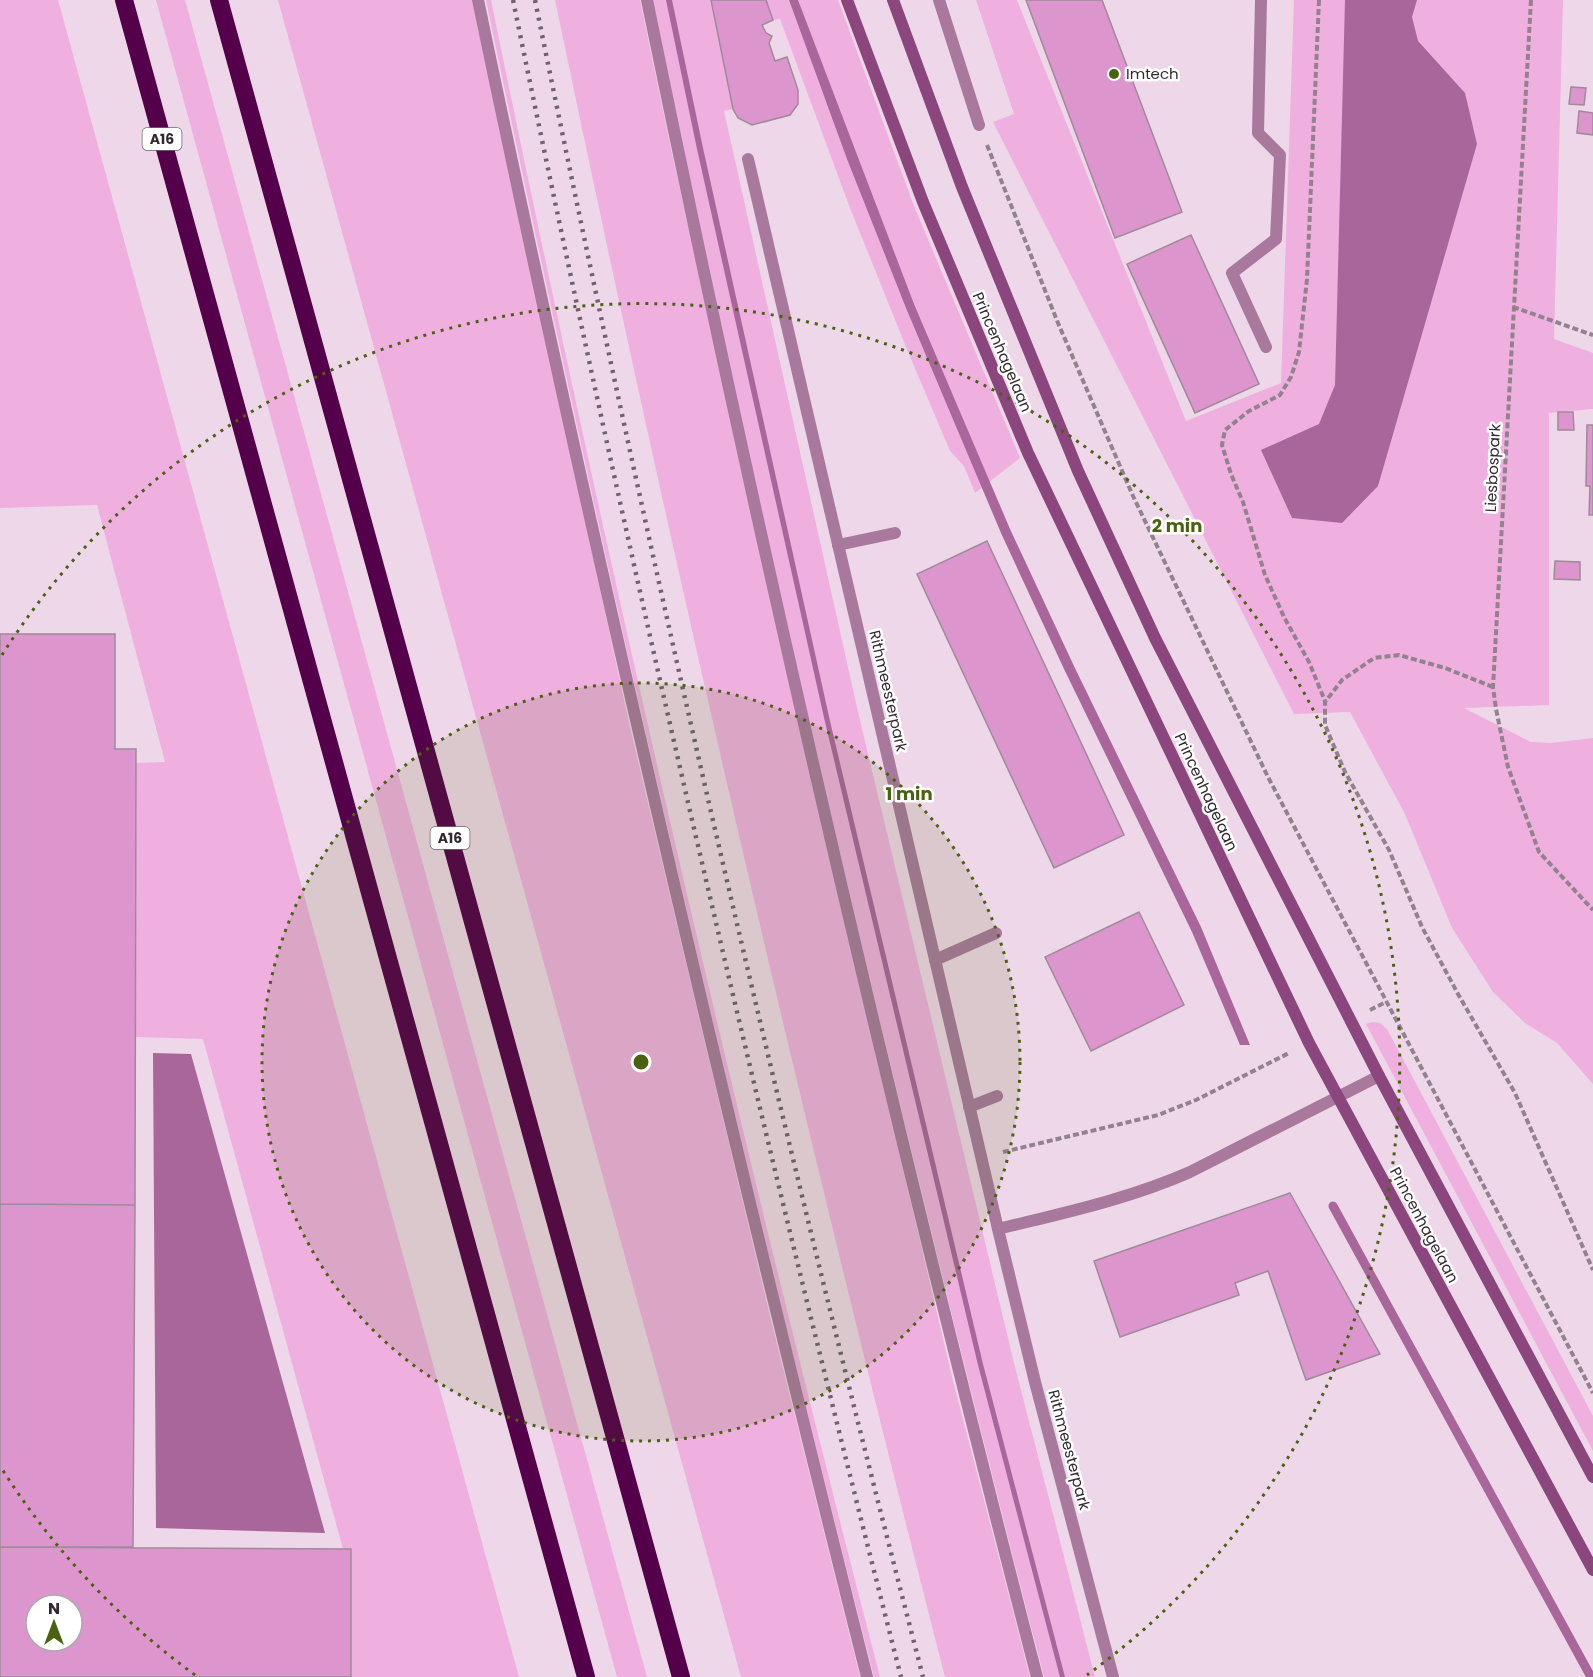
<svg xmlns="http://www.w3.org/2000/svg" width="1593" height="1677" viewBox="0 0 1593 1677" font-family="Poppins,sans-serif">
<style>
.green{fill:#efb0e0}
.water{fill:#a9669b}
.lines{fill:none;stroke-linecap:round;stroke-linejoin:round}
.stream{stroke:#a9669b;stroke-width:9}
.building{fill:#dd96cd;stroke:#9f8a9a;stroke-width:1.5;fill-rule:evenodd}
.path{stroke:#92828e;stroke-width:4;stroke-dasharray:6 3;stroke-linecap:butt}
.lane{stroke:#a8799d;stroke-width:12}
.street{stroke:#a8799d;stroke-width:12}
.secondary{stroke:#8a467d;stroke-width:12}
.highway{stroke:#55004a;stroke-width:18}
.rail{stroke:#6f626c;stroke-width:4.5;stroke-dasharray:3 6;stroke-linecap:butt}
.ring{fill:none;stroke:#4a6210;stroke-width:3;stroke-dasharray:3 6}
.poi-dot{fill:#4a6210;stroke:#fff;stroke-width:2}
.labels{text-anchor:middle;stroke-width:5;stroke-linejoin:round;paint-order:stroke}
.shield{fill:#fff;stroke:#6f696d;stroke-width:1.5}
.shield-label{font-size:14px;font-weight:bold;fill:#31292f}
.poi-label{font-size:15px;fill:#31292f;stroke:#fff;text-anchor:start}
.street-label{font-size:15px;fill:#31292f;stroke:#fff}
.centre{fill:#4a6210;stroke:#fff;stroke-width:3}
.ring-label{font-size:18px;text-anchor:middle;font-weight:bold;fill:#4a6210;stroke:#fff;stroke-width:5;stroke-linejoin:round;paint-order:stroke}
</style>
<rect width="100%" height="100%" fill="#eed7e8"/>
<!-- green -->
<path class="green" d="M0,0H58L519,1677H351V1549H343L203,1039L135,1037L136,763L165,762L97,505L0,508Z
M156,0H185L647,1677H617Z
M278,0H472L630,727L769,1312L860,1677H741Z
M486,0H491C606,562 736,1122 880,1677H874C731,1121 603,562 486,0Z
M555,0H640L672,153L799,725L952,1377L1030,1677H945C802,1121 672,562 555,0Z
M652,0H711L733,109L724,111L858,712L1014,1363L1095,1677H1044C900,1122 767,562 652,0Z
M766,0H838L914,206L1020,458L975,493L964,466L950,451L906,347L850,208L780,19L773,20Z
M976,0H1017L1186,421L1281,383L1294,0H1563L1554,339L1593,353V409L1549,413V705L1464,708L1531,742L1551,743L1593,738V1084L1557,1043L1525,1023L1493,992L1452,928L1405,814L1350,712L1294,714L993,122L1014,114Z
M1372,1022L1380,1023L1387,1029L1593,1416V1451L1366,1024Z"/>
<!-- water -->
<path class="water" d="M666,0H672L703,148L830,721L983,1364L1065,1677H1060L978,1365L825,722L697,149Z
M789,0H798L914,304L1010,529L1073,664L1201,927L1250,1045H1240L1192,932L1064,669L1001,533L906,308L847,159Z
M1345,0H1417L1412,17L1418,41L1465,93L1477,144L1378,486L1342,523L1292,518L1261,450L1319,424L1335,385Z
M153,1053L191,1054L325,1533L156,1528Z"/>
<g class="lines">
<!-- stream -->
<path class="stream" d="M1333,1206L1591,1677"/>
</g>
<!-- building -->
<path class="building" d="M711,0H766L773,20L762,25L766,33L772,36L769,43L775,61L787,57L798,90V104L790,115L752,125L738,118L733,109Z
M1026,0H1102L1182,212L1115,238Z
M1571,87L1586,88L1584,105L1569,104Z
M1579,111L1593,113V135L1577,133Z
M1191,235L1259,384L1195,413L1127,264Z
M1558,412H1573L1574,430H1558Z
M1587,425H1593V515H1589L1590,486H1586Z
M987,541L1124,835L1054,868L917,574Z
M1555,561L1580,562V580L1554,579Z
M0,634H115V749H136L135,1205L0,1204Z
M1139,912L1184,1005L1091,1051L1045,957Z
M1290,1193L1380,1354L1306,1380L1268,1271L1235,1283L1239,1295L1120,1337L1094,1261Z
M0,1204L135,1205L133,1547H0Z
M0,1547L351,1549V1677H0ZM36,1605H72V1641H36Z"/>
<g class="lines">
<!-- path -->
<path class="path" d="M1319,0L1307,279L1299,352L1291,377L1280,395L1249,411L1225,430L1222,445L1231,474L1243,502L1265,575L1284,617L1309,662L1325,701
M1531,0L1493,687L1496,709L1508,767L1539,852L1593,910
M987,145L1058,323L1133,496L1268,777L1593,1393
M1513,307L1593,335
M1493,687L1445,668L1399,655L1374,658L1342,680L1325,702V725L1345,772L1389,850L1422,927L1458,994L1515,1093L1593,1270
M1370,1010L1386,1002
M1003,1152L1158,1115L1196,1100L1289,1053"/>
<!-- lane -->
<path class="lane" d="M478,0C595,562 727,1121 867,1677
M647,0C762,562 893,1122 1037,1677
M1261,0L1258,133L1280,155L1276,239L1232,273L1266,347
M748,159L830,510
M838,545L895,533
M935,960L996,933
M969,1107L997,1096"/>
<!-- street -->
<path class="street" d="M939,0L979,125
M830,510L998,1229L1035,1382L1113,1677
M998,1229C1063,1213 1129,1199 1190,1172L1379,1076"/>
<!-- secondary -->
<path class="secondary" d="M847,0L923,202L1028,453L1309,1043L1593,1570
M893,0L962,187L1078,471L1155,638L1379,1076L1593,1477"/>
<!-- highway -->
<path class="highway" d="M124,0L586,1677
M219,0L681,1677"/>
<!-- rail -->
<path class="rail" d="M513,0C628,562 759,1121 901,1677
M535,0C649,562 779,1122 923,1677"/>
</g>
<!-- distance rings -->
<circle cx="641" cy="1062" r="379" fill="#4a6210" fill-opacity=".12"/>
<g class="ring">
<circle cx="641" cy="1062" r="379"/>
<path d="M195 1675A758 758 0 0 1 2 1469M2 655A758 758 0 1 1 1087 1675"/>
</g>
<!-- markers -->
<circle class="poi-dot" cx="1114" cy="74" r="6"/>
<g class="labels">
<!-- shield labels -->
<g class="shield">
<rect x="142.5" y="128" width="39" height="22" rx="4.5"/>
<rect x="430.5" y="827" width="39" height="22" rx="4.5"/>
</g>
<g class="shield-label">
<text x="162" y="144">A16</text>
<text x="450" y="843">A16</text>
</g>
<!-- poi labels -->
<g class="poi-label">
<text x="1126" y="79">Imtech</text>
</g>
<!-- street labels -->
<g class="street-label">
<text transform="translate(1002 352) rotate(67)" y="5">Princenhagelaan</text>
<text transform="translate(1493 468) rotate(-87)" y="5">Liesbospark</text>
<text transform="translate(888 691) rotate(77)" y="5">Rithmeesterpark</text>
<text transform="translate(1206 792) rotate(65)" y="5">Princenhagelaan</text>
<text transform="translate(1424 1225) rotate(62)" y="5">Princenhagelaan</text>
<text transform="translate(1069 1450) rotate(75)" y="5">Rithmeesterpark</text>
</g>
</g>
<circle cx="641" cy="1062" r="9" class="centre"/>
<g class="ring-label">
<text x="1177" y="532">2 min</text>
<text x="909" y="800">1 min</text>
</g>
<!-- north arrow -->
<g transform="translate(54 1623)"><circle r="28" fill="#ffffff" stroke="#ada9ac" stroke-width="1.5"/>
<path d="M0-4.5L10 22L0 15L-10 22Z" fill="#4a6210"/>
<text y="-9" font-size="16" font-weight="bold" text-anchor="middle" fill="#31292f">N</text>
</g>
</svg>
